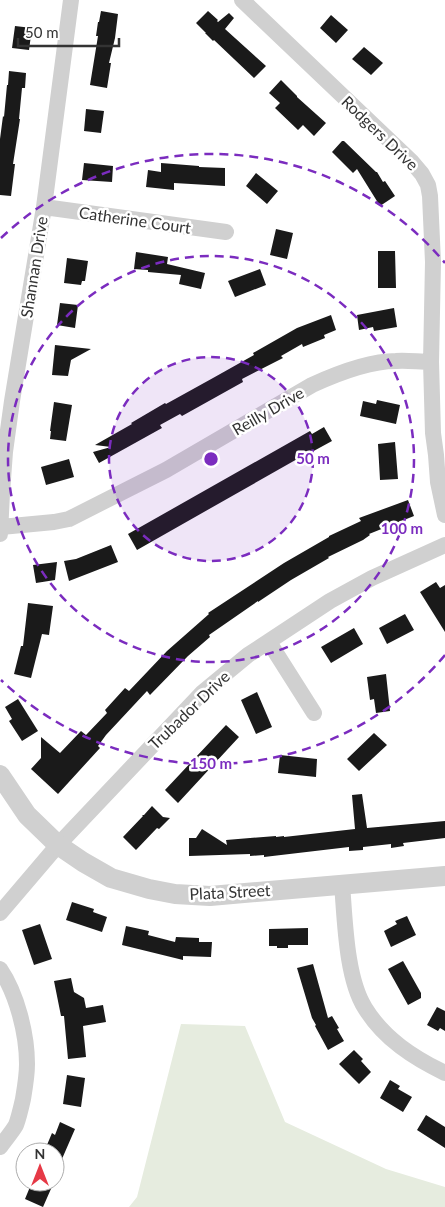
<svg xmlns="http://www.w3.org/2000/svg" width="445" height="1207" viewBox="0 0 445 1207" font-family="Lato,sans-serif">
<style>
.green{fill:#e6ecdf}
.building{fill:#1a1a1a}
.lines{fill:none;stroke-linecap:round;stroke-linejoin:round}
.minor{stroke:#d0d0d0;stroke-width:16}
.tertiary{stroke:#d0d0d0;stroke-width:20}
.ring{fill:none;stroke:#7b2cbf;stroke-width:2.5;stroke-dasharray:9 6}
.labels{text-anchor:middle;stroke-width:5;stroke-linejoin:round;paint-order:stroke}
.street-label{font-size:16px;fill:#333;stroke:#fff}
.centre{fill:#7b2cbf;stroke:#fff;stroke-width:2.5}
.ring-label{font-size:15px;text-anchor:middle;font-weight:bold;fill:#7b2cbf;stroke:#fff;stroke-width:5;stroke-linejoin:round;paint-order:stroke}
</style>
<rect width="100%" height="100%" fill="#fff"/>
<!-- green -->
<path class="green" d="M181,1024L245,1026L285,1122L386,1169L445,1187V1207H129L137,1197Z"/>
<!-- building -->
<path class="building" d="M101,11L118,14L115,38L109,63H111L107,88L90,85L98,36H96L98,22H99Z
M208,11L218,20L217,21L218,22L229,13L234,18L225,29L266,66L254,78L214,40L213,41L205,33H206L196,23Z
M331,15L348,30L336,43L320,28Z
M15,26L32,28L29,50L12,48Z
M364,47L383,63L371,75L352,59Z
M9,71L26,73L25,88H22L19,119H20L13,164H15L11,196L0,195V139L3,116L4,117L7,85H8Z
M281,80L297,96V97L326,123L314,136L303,125L298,130L275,108L280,103L269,93Z
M86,109L104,111L101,133L84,131Z
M342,141H344L376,172H377L383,182L385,181L395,196L380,206L357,169L353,173L332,152Z
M84,163L113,166L112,182L82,180Z
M161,163L199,166V167L225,168V186L174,183V190L146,187L148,170L161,172Z
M256,173L278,191L267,204L246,186Z
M276,229L293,233L287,259L270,255Z
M378,251H395L396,288H378Z
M136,252L168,257L167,264L205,273L201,289L179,284L181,275L148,272V270L134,269Z
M67,258L88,261L85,281H82L81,285L64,283Z
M260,269L266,285L235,297L228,281Z
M60,303L78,305L75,328L57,325Z
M394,308L397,327L374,331L373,327L359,330L357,315Z
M331,315L336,330L324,335L325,338L303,347L302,344L281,356L283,358L242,379L243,382L182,416L180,414L160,425L162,428L99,463L93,452L111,447L95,445L132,424L131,423L165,403L166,404L213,378L254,355L253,353L297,328Z
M55,345L91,349L71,360L68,376L52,375Z
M377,400L400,405L396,424L360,416L363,401L376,404Z
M54,402L72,405L66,441L50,439L51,431H50Z
M324,427L332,441L299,459V458L137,550L128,534L310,431L312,434Z
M395,442L398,479L380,480L378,444Z
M69,459L74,477L46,485L41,467Z
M408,500L414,516L369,534L370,535L363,540L328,557L329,558L291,580L258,602V601L209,635L210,637L188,656L150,695L147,691L106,735L98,746L100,748L58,794L31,769L41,758V737L60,753L81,731L86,735L107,713L105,710L125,688L129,691L167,651L209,614L208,613L284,563L329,537V536L361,521L359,518Z
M111,545L118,562L69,581L64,561L76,559Z
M57,562L55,580L36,583L33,565Z
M436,582L440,588L445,585V632L420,592Z
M28,603L53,606L49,635L42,634L31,678L14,674L21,646H23Z
M405,614L414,630L387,644L379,628Z
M354,628L363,644L331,663L321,647Z
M386,674L390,711L376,713L374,699L370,700L367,677Z
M257,692L272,727L256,734L241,700Z
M18,699L38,731L22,741L9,721L12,719L5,707Z
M226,725L239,737L178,803L165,790Z
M374,733L387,745L359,771L347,759Z
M280,755L317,759L316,777L278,773Z
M362,794L367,828L445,821V838L403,843L404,846L391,848V844L363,847V850L349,851V847L264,857V855L250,856V854L189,856V838H196L202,829L227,845L226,840L276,836V837L284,836V837L355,829L352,795Z
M152,806L163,817L170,818L159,829L157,828L136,850L123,837L143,816L142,815H144Z
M72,902L94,909L93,912L107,917L102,932L66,920Z
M407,916L416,935L391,947L384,931L397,924L395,921Z
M40,924L52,959L34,965L22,930Z
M126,926L149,931L148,935L175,942L176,937L199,938V942H212L211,957L183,956V960L122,945Z
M308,928V945H288V948H277V946H269V929Z
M403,961L421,993V998L408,1005L388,969Z
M313,964L328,1018L332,1016L339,1028L337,1029L344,1041L328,1050L315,1026L316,1025L312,1018L297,968Z
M71,978L74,992L84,998L86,1008L103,1005L106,1022L83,1026L86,1057L68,1059L64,1016H61L54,981Z
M437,1007L445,1011V1031L440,1028L438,1031L427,1025Z
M354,1050L363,1059L361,1061L371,1072L359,1084L339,1064Z
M67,1075L85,1078L81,1107L63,1104Z
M390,1080L400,1086L398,1089L412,1097L403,1112L380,1098Z
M426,1115L445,1127V1148L417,1130Z
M60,1122L75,1129L55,1175V1152H44L52,1133L55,1135Z
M32,1182H54L43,1207L25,1199Z"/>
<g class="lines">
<!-- minor -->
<path class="minor" d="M242,0L411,161L422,174L428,185L430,196L433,262L431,362L433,433L436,455L438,482L445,515
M44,207L226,232
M1,527L54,522L69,519L166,470L312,385C336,374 369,361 396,361C407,360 419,362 431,362
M0,534L2,493L5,452L12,401L44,207L71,0
M269,642L314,713
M342,884C345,920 346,978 365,1008C384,1039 414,1058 445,1073
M0,913L58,845L202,693L248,655L330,601L372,578L445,545
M0,969C17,994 27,1034 27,1064C27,1076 25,1087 23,1099C21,1108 19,1117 16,1125C12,1132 5,1140 0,1147"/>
<!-- tertiary -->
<path class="tertiary" d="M0,775L27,815L58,845L83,862L111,878L149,889L175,894L210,896L445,876"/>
</g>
<!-- distance rings -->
<circle cx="211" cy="459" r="102" fill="#7b2cbf" fill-opacity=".12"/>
<g class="ring">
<circle cx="211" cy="459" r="102"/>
<circle cx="211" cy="459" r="203"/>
<path d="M445 655A305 305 0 0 1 1 680M1 238A305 305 0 0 1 445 263"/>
</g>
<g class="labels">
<!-- street labels -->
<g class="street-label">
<text transform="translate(380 133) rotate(44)" y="6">Rodgers Drive</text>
<text transform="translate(135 220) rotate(8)" y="6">Catherine Court</text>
<text transform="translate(34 267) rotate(-81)" y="6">Shannan Drive</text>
<text transform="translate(268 411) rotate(-30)" y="6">Reilly Drive</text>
<text transform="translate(189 710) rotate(-44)" y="6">Trubador Drive</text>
<text transform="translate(230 892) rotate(-3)" y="6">Plata Street</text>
</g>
</g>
<circle cx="211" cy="459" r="8" class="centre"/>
<g class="ring-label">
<text x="313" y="464">50 m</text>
<text x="402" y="534">100 m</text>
<text x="211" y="769">150 m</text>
</g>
<!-- north arrow -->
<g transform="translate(40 1167)"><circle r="24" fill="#ffffff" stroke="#adadad"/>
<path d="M0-4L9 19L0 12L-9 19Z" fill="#e63946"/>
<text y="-8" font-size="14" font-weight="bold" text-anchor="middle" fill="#333333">N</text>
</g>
<!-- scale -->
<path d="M18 38v8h101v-8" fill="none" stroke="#333333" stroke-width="2.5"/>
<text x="25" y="38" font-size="15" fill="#333333" stroke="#ffffff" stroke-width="4" paint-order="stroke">50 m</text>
</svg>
